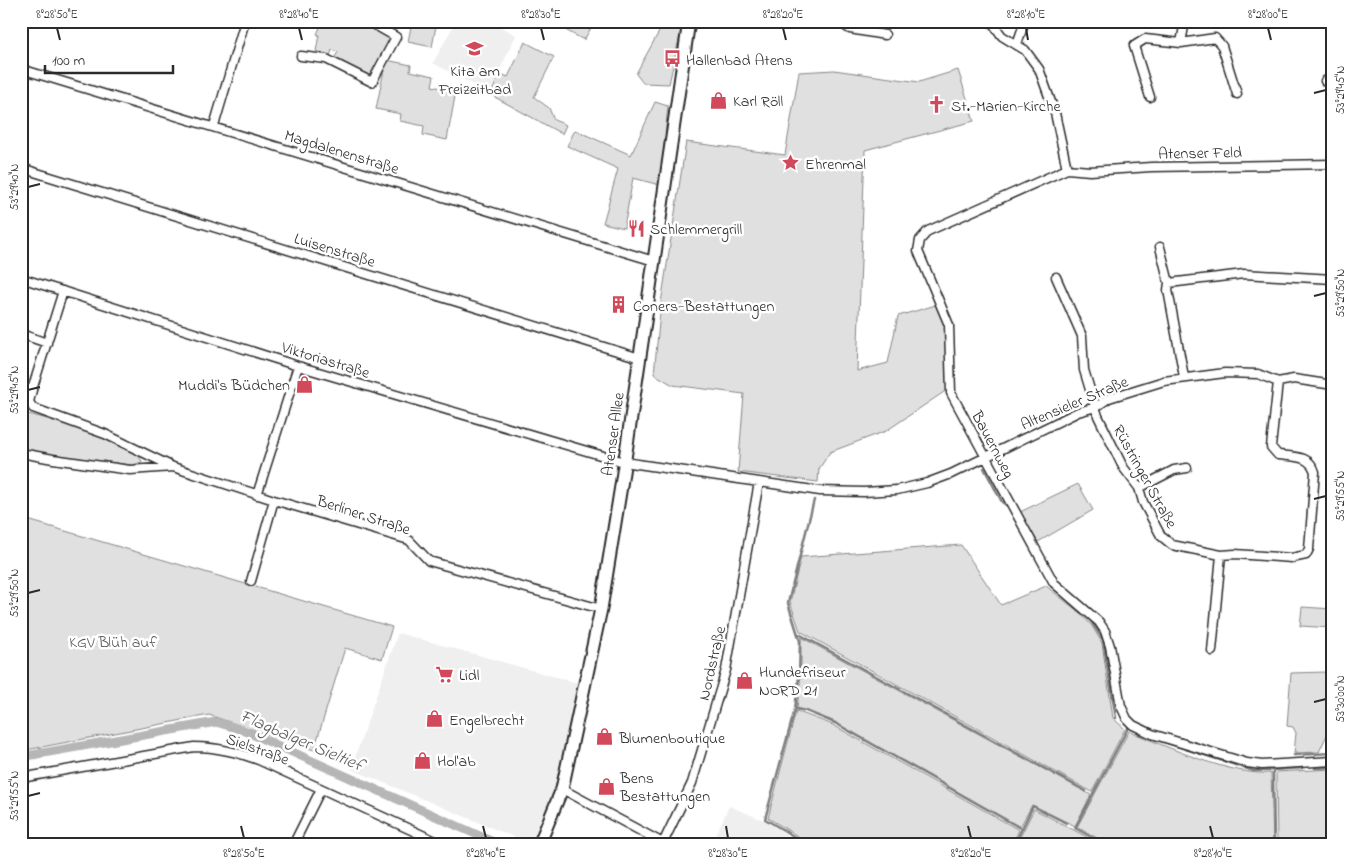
<svg xmlns="http://www.w3.org/2000/svg" width="1354" height="866" viewBox="0 0 1354 866" font-family="'Indie Flower',sans-serif">
<style>
.built{fill:#efefef}
.green{fill:#e0e0e0;stroke:#868686}
.lines{fill:none;stroke-linecap:round;stroke-linejoin:round}
.stream{stroke:#7e7e7e;stroke-width:2.5}
.canal{stroke:#b6b6b6;stroke-width:9}
.street-casing{stroke:#2b2b2b;stroke-width:11}
.secondary-casing{stroke:#2b2b2b;stroke-width:15}
.street{stroke:#fff;stroke-width:8}
.secondary{stroke:#fff;stroke-width:11}
.ticks{fill:none;stroke:#2b2b2b;stroke-width:2}
.labels{text-anchor:middle;stroke-width:5;stroke-linejoin:round;paint-order:stroke}
.poi-label{font-size:16px;fill:#2b2b2b;stroke:#fff;text-anchor:start}
.street-label{font-size:16px;fill:#2b2b2b;stroke:#fff}
.park-label{font-size:16px;fill:#585858;stroke:#fff}
.water-label{font-size:18px;font-style:italic;fill:#5c5c5c;stroke:#fff}
.neatline{fill:none;stroke:#2b2b2b;stroke-width:2}
.ticks-label{font-size:12px;text-anchor:middle;fill:#2b2b2b}
</style>
<rect width="100%" height="100%" fill="#fff"/>
<filter id="ink" filterUnits="userSpaceOnUse"><feTurbulence type="fractalNoise" baseFrequency=".02" numOctaves="2"/><feDisplacementMap in="SourceGraphic" scale="10" xChannelSelector="R" yChannelSelector="G"/><feConvolveMatrix kernelMatrix="1 2 1 2 8 2 1 2 1" color-interpolation-filters="sRGB"/></filter>
<g filter="url(#ink)">
<!-- built -->
<path class="built" d="M456,21H490L516,35L489,93L433,63Z
M398,633L578,683L558,787L533,845L351,769Z
M729,806L763,820L803,845H711Z"/>
<!-- green -->
<path class="green" d="M323,21H362L394,38L372,80L334,59L338,52L332,50L330,56L316,51L319,35L317,34Z
M412,21H437L432,47L408,42Z
M559,21H595L584,40L567,31Z
M665,21H683L669,84L643,83L636,74L639,68Z
M525,42L554,57L534,97L549,108L554,120L566,125L562,134L491,95L499,73L508,77Z
M386,60L411,65L410,71L434,76L432,86L456,91L447,140L423,135L424,126L400,121L401,114L376,109Z
M834,70L919,82L958,70L974,121L865,150L857,371L888,363L898,316L936,305L945,327L947,390L886,431L830,452L819,469L818,482L738,472L744,394L673,385L654,374L661,303L686,142L785,155L799,72Z
M655,102L668,106L660,185L633,178L624,228L603,223L618,169L567,146L575,130L631,155Z
M21,412C43,418 137,441 142,462L133,465L55,456L21,449Z
M1078,484L1093,510L1038,542L1020,512Z
M21,518L392,627L382,659L345,648L314,750L209,715L21,751Z
M961,545L1001,605L1046,586L1079,612L1092,626L1102,643L1113,718L1125,729L1092,792L800,631L790,602L801,557Z
M1302,607L1333,609V628L1300,626Z
M1331,629H1333V722L1319,752L1294,753L1296,733L1293,727L1287,726L1291,673L1327,672Z
M801,637L1091,795L1075,826L1032,805L1020,827L833,721L797,708L801,675Z
M796,711L833,725L1019,830L1012,845H812L768,818Z
M1129,731C1167,747 1232,776 1271,773L1273,845H1110L1077,827Z
M1333,769V845H1277L1276,772Z
M1034,809L1102,845H1016Z"/>
<g class="lines">
<!-- stream -->
<path class="stream" d="M984,468L1002,502L1010,508
M1035,555L1051,586L1058,592
M1089,618L1103,640L1116,718
M799,634L1086,791
M795,709L806,711L835,723L1022,829
M1139,734L1254,771L1302,768
M1294,755L1333,753
M1315,768L1333,767
M1273,770L1274,845
M808,845L765,819L795,709L799,677L800,641L788,603L814,500
M1014,845L1033,806L1066,823
M1106,845L1075,828L1128,728"/>
<!-- canal -->
<path class="canal" d="M21,757L216,722L243,730L500,845"/>
<defs>
<path id="street" d="M837,21L850,29L885,35
M991,21L1002,36L1025,50L1039,69L1055,113L1067,169
M1181,43L1185,21
M1017,44L1025,21
M301,56L326,59L372,82L396,37L368,21
M21,69L654,261
M1325,81L1333,78
M1150,97L1134,46L1145,39L1181,43L1215,38L1222,46L1237,94
M214,126L245,21
M1333,164L1151,167L1090,171L1067,169L928,231L920,240L918,251L949,325L951,393L1054,583L1099,622L1105,631L1110,646L1121,706L1127,719L1133,725L1152,734L1247,763L1262,765L1333,761
M21,168L640,358
M1160,247L1169,283
M1056,277L1082,336L1084,370L1098,416L1123,467L1139,488L1143,502L1161,536L1172,545L1221,555L1235,554L1292,558L1306,555L1309,549L1315,472C1310,455 1294,457 1278,455L1271,447L1278,382
M21,278L298,366L624,462L820,491L864,492L897,490L927,483L951,474L1078,412L1096,407L1109,398L1164,381L1225,373L1258,374L1278,382L1294,379L1333,385
M21,334L47,343
M1184,377L1168,290L1169,283L1244,274L1333,279
M21,387L32,390L29,402L33,408L105,434L173,467L274,500L409,540L429,561L601,609
M32,390L63,291
M21,453L53,459L130,470L173,467
M1139,488L1174,470L1187,468
M257,495L298,366
M251,581L274,500
M1212,651L1221,555
M21,778L194,747C218,747 238,752 261,761L444,845
M562,789L663,843
M293,845L321,789
M662,845L692,783L726,670L759,482"/>
<path id="secondary" d="M539,845L562,789L601,609L621,486L689,21"/>
</defs>
<!-- street casing -->
<use href="#street" class="street-casing"/>
<!-- secondary casing -->
<use href="#secondary" class="secondary-casing"/>
<!-- street -->
<use href="#street" class="street"/>
<!-- secondary -->
<use href="#secondary" class="secondary"/>
</g>
</g>
<!-- ticks -->
<path class="ticks" d="M57,28L60,40M299,28L302,40M541,28L544,40M783,28L786,40M1026,28L1028,40M1268,28L1271,40M1314,93L1326,90M28,187L40,184M1314,296L1326,293M28,390L40,387M1314,499L1326,496M28,593L40,590M1314,702L1326,699M28,796L40,793M241,826L244,838M483,826L486,838M726,826L728,838M968,826L971,838M1210,826L1213,838"/>
<!-- icons -->
<defs>
<symbol id="school-bare" viewBox="-9 -9 18 18"><path d="M0-5L7-2L0 1L-7-2ZM-4 1L0 2.5L4 1V4Q0 6-4 4Z" fill="#d1495b" stroke="#fff" stroke-width="2.5" paint-order="stroke"/></symbol>
<symbol id="bus-bare" viewBox="-9 -9 18 18"><path d="M-5-6H5V4H4V6H2V4H-2V6H-4V4H-5ZM-3.5-4V0h7V-4ZM-3.5 1.2v1.5H-2V1.2ZM2 1.2v1.5H3.5V1.2Z" fill="#d1495b" stroke="#fff" stroke-width="2.5" paint-order="stroke"/></symbol>
<symbol id="shop-bare" viewBox="-9 -9 18 18"><path d="M-5-2.5h2.3a2.7 3.5 0 0 1 5.4 0H5L5.5 6h-11ZM-1.5-2.5h3a1.5 2.3 0 0 0-3 0Z" fill="#d1495b" stroke="#fff" stroke-width="2.5" paint-order="stroke"/></symbol>
<symbol id="church-bare" viewBox="-9 -9 18 18"><path d="M-1.2-6h2.4v3.5h3.3v2.4h-3.3V6h-2.4V-.1h-3.3v-2.4h3.3Z" fill="#d1495b" stroke="#fff" stroke-width="2.5" paint-order="stroke"/></symbol>
<symbol id="sight-bare" viewBox="-9 -9 18 18"><path d="M0-6L1.8-2.2L6-1.7L2.9 1.2L3.7 5.4L0 3.3L-3.7 5.4L-2.9 1.2L-6-1.7L-1.8-2.2Z" fill="#d1495b" stroke="#fff" stroke-width="2.5" paint-order="stroke"/></symbol>
<symbol id="restaurant-bare" viewBox="-9 -9 18 18"><path d="M-5-6h1v4h1v-4h1v4h1v-4h1v5L-1.5 .5V6h-2V.5L-5-1ZM5-6V6H3V1.5H1.5Q1.5-4 5-6Z" fill="#d1495b" stroke="#fff" stroke-width="2.5" paint-order="stroke"/></symbol>
<symbol id="building-bare" viewBox="-9 -9 18 18"><path d="M-4-6H4V6H1V3H-1V6H-4ZM-2.5-4.3h1.7v1.8h-1.7ZM.8-4.3h1.7v1.8H.8ZM-2.5-1h1.7V.8h-1.7ZM.8-1h1.7V.8H.8Z" fill="#d1495b" stroke="#fff" stroke-width="2.5" paint-order="stroke"/></symbol>
<symbol id="supermarket-bare" viewBox="-9 -9 18 18"><path d="M-6-5.5h2.5l.6 2H6L4.5 2H-2.5L-4.4-4H-6ZM-1.5 3.2a1.3 1.3 0 1 0 .1 0ZM3 3.2a1.3 1.3 0 1 0 .1 0Z" fill="#d1495b" stroke="#fff" stroke-width="2.5" paint-order="stroke"/></symbol>
</defs>
<g fill-rule="evenodd">
<use href="#school-bare" x="462" y="36" width="25" height="25"/>
<use href="#bus-bare" x="660" y="46" width="25" height="25"/>
<use href="#shop-bare" x="706" y="88" width="25" height="25"/>
<use href="#church-bare" x="924" y="92" width="25" height="25"/>
<use href="#sight-bare" x="778" y="150" width="25" height="25"/>
<use href="#restaurant-bare" x="624" y="216" width="25" height="25"/>
<use href="#building-bare" x="606" y="292" width="25" height="25"/>
<use href="#shop-bare" x="292" y="372" width="25" height="25"/>
<use href="#supermarket-bare" x="432" y="662" width="25" height="25"/>
<use href="#shop-bare" x="732" y="668" width="25" height="25"/>
<use href="#shop-bare" x="422" y="706" width="25" height="25"/>
<use href="#shop-bare" x="592" y="724" width="25" height="25"/>
<use href="#shop-bare" x="410" y="748" width="25" height="25"/>
<use href="#shop-bare" x="594" y="774" width="25" height="25"/>
</g>
<g class="labels">
<!-- poi labels -->
<g class="poi-label">
<text x="686" y="65">Hallenbad Atens</text>
<text x="475" y="76" text-anchor="middle">Kita am<tspan x="475" dy="18">Freizeitbad</tspan></text>
<text x="733" y="106">Karl Röll</text>
<text x="951" y="111">St.-Marien-Kirche</text>
<text x="805" y="169">Ehrenmal</text>
<text x="650" y="234">Schlemmergrill</text>
<text x="633" y="311">Coners-Bestattungen</text>
<text x="290" y="390" text-anchor="end">Muddi's Büdchen</text>
<text x="759" y="677">Hundefriseur<tspan x="759" dy="18">NORD 21</tspan></text>
<text x="459" y="680">Lidl</text>
<text x="449" y="725">Engelbrecht</text>
<text x="619" y="743">Blumenboutique</text>
<text x="437" y="766">Hol'ab</text>
<text x="620" y="783">Bens<tspan x="620" dy="18">Bestattungen</tspan></text>
</g>
<!-- street labels -->
<g class="street-label">
<text transform="translate(342 151) rotate(17)" y="6">Magdalenenstraße</text>
<text transform="translate(1200 152) rotate(-1)" y="6">Atenser Feld</text>
<text transform="translate(335 249) rotate(17)" y="6">Luisenstraße</text>
<text transform="translate(326 359) rotate(17)" y="6">Viktoriastraße</text>
<text transform="translate(1074 402) rotate(-23)" y="6">Altensieler Straße</text>
<text transform="translate(612 434) rotate(-82)" y="6">Atenser Allee</text>
<text transform="translate(994 444) rotate(62)" y="6">Bauernweg</text>
<text transform="translate(1146 476) rotate(61)" y="6">Rüstringer Straße</text>
<text transform="translate(364 514) rotate(18)" y="6">Berliner Straße</text>
<text transform="translate(711 663) rotate(-77)" y="6">Nordstraße</text>
<text transform="translate(258 748) rotate(20)" y="6">Sielstraße</text>
</g>
<!-- park labels -->
<g class="park-label">
<text x="113" y="647">KGV Blüh auf</text>
</g>
<!-- water labels -->
<g class="water-label">
<text transform="translate(302 740) rotate(23)" y="6">Flagbalger Sieltief</text>
</g>
</g>
<!-- margin -->
<rect width="1354" height="866" fill="none" stroke="#fff" stroke-width="55"/>
<!-- scale -->
<path d="M45 65v8h128v-8" fill="none" stroke="#2b2b2b" stroke-width="2.5"/>
<text x="52" y="65" font-size="15" fill="#2b2b2b" stroke="#ffffff" stroke-width="4" paint-order="stroke">100 m</text>
<rect x="28" y="28" width="1298" height="810" class="neatline"/>
<g class="ticks-label">
<text x="57" y="18">8°28'50"E</text>
<text x="299" y="18">8°28'40"E</text>
<text x="541" y="18">8°28'30"E</text>
<text x="783" y="18">8°28'20"E</text>
<text x="1026" y="18">8°28'10"E</text>
<text x="1268" y="18">8°28'00"E</text>
<text transform="translate(1340 90) rotate(-90)" y="4">53°29'45"N</text>
<text transform="translate(14 187) rotate(-90)" y="4">53°29'40"N</text>
<text transform="translate(1340 293) rotate(-90)" y="4">53°29'50"N</text>
<text transform="translate(14 390) rotate(-90)" y="4">53°29'45"N</text>
<text transform="translate(1340 496) rotate(-90)" y="4">53°29'55"N</text>
<text transform="translate(14 593) rotate(-90)" y="4">53°29'50"N</text>
<text transform="translate(1340 699) rotate(-90)" y="4">53°30'00"N</text>
<text transform="translate(14 796) rotate(-90)" y="4">53°29'55"N</text>
<text x="244" y="857">8°28'50"E</text>
<text x="486" y="857">8°28'40"E</text>
<text x="728" y="857">8°28'30"E</text>
<text x="971" y="857">8°28'20"E</text>
<text x="1213" y="857">8°28'10"E</text>
</g>
</svg>
